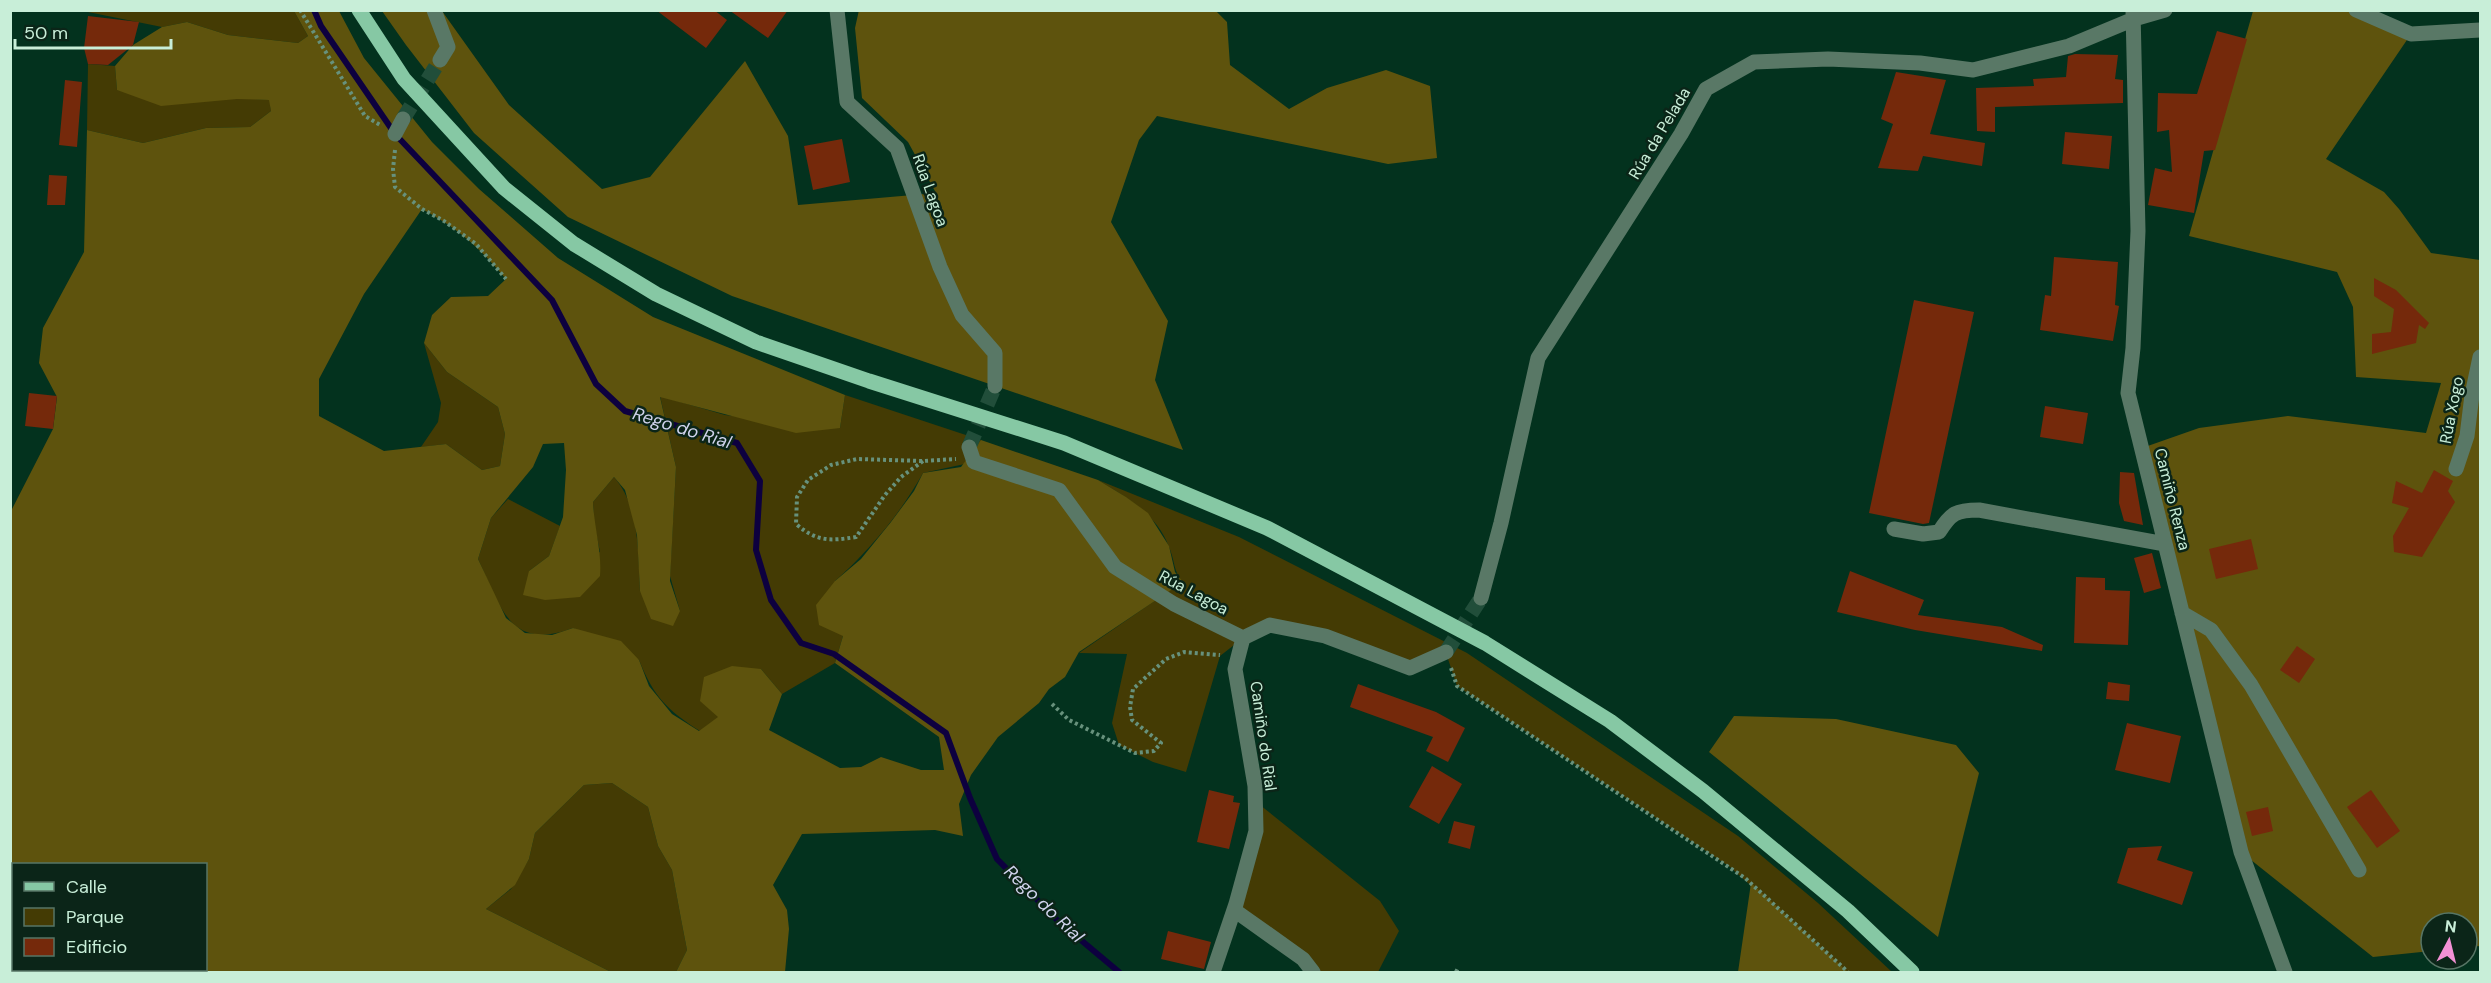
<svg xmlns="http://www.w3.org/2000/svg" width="2491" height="983" viewBox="0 0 2491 983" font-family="'DM Sans',sans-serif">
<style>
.green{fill:#443b04}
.forest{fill:#5e530d;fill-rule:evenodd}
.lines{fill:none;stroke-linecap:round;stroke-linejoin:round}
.stream{stroke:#0d003f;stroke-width:6}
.building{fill:#75290b}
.minor-tunnel{stroke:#214e3a;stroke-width:15;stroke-dasharray:15 8;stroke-linecap:butt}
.path{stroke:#67917c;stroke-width:4;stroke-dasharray:3 3;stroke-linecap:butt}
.minor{stroke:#597866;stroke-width:15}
.major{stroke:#86c8a4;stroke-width:15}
.labels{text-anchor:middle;stroke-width:5;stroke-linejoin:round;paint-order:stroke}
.street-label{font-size:16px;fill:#c8eed8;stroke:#0b2518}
.water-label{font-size:18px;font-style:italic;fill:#d1d4ed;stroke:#0b2518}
</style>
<rect width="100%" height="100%" fill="#03321e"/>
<!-- green -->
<path class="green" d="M83,11H294L308,36L298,43L228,35L187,22L162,27Z
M88,64L115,66L117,90L270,100L271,111L250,127L206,128L143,143L87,130Z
M424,343L447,372L498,407L505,434L500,466L482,470L446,444L421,447L438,422L441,403Z
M845,395L981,440L974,462L923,473C900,514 870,550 835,581L843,636L835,663L782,694L761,669L719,717L700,731C667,710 654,697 639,660L573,628C509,652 501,607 478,559L491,518L508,499L560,526L549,556L529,571L600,552L594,523L593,502L614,477C640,507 638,553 640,591L680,611L670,576L676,467L660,396L725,415L840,428Z
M1098,480L1239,537L1467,653L1738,836L1818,903L1892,972H1848L1730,867L1457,686L1446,653L1410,668L1270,625L1243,638L1220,656L1186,772L1153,762L1119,745L1112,723L1127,654L1079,653L1182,582C1173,569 1175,561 1169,547C1157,514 1126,497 1098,480Z
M612,783L648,807L658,846L672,870L681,919L687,950L676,972H611L486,909L511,889L529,859L535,833L584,785Z
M1255,801L1380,901L1399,931L1378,972H1313L1234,910Z"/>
<!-- forest -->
<path class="forest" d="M859,10L1216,11L1227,22L1230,65L1289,109L1327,88L1386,70L1430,86L1437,158L1388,164L1157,116L1139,140L1111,222L1168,321L1155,380L1183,450L732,296L568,217L474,133L406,45L382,11H442L509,105L602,189L650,177L745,61L788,136L798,205L936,193L908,142L862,98L855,28Z
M294,11H339L364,58L432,142L479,189L558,258L653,317L845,395L840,428L796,433L660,397L676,467L670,581L680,611L673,626L651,619L640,591L637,535L625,490L614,477L593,502C594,527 602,551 600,576L580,597L545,600L523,595L529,571L549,556L563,517L566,470L564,443L543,444L533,467L491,518L478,559L506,618L525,633L552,635L573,628L621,641L639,660L649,686L672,714L699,731L718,717L700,701L704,677L732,666L761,669L782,694L769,730L840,768L861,767L881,757L921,770H944L939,737L835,663L843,636L819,625L816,605L835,581L861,559L891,522L914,491L923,473L961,467L981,440L1098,480L1126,497L1148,513L1169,546L1175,572L1183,582L1079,652L1065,677L1049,689L1039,703L998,737L971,775L959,804L963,836L935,830L802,834L773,885L787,910L789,929L785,972H676L687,950L681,919L672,870L658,846L648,807L612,783L584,785L535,833L529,859L515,885L486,909L611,972H11L10,513L53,429L57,397L39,363L43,328L84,252L87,130L143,143L206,128L250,127L271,111L269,100L237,99L161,106L117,90L115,66L133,45L162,27L187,22L228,35L298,43L308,36ZM422,209C459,229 479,247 506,279L488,296L451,297L432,315L424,343L447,372L498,407L505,434L500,466L482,470L446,444L384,451L319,416V379L364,294ZM14,864H206V970H14Z
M2253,11H2356L2411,34L2326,159L2384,192L2399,209L2431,253L2480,260V946L2467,947V923H2431V951L2373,957L2241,852L2142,448L2199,428L2288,416L2426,433L2441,383L2356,377L2353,307L2337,272L2189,236Z
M1734,716L1836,719L1956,745L1979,773L1938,937L1709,752Z
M1751,883L1848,972H1738Z"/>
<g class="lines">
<!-- stream -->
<path class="stream" d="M314,10L321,26L395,134L552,300L596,384L625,411L737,443L760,481L756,550L771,600L801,643L834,654L946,733L970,798L997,859L1057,920L1119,972"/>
</g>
<!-- building -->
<path class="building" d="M656,10H714L727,20L706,48Z
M729,10H788L768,38Z
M88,16L139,22L133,45L108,65L88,64L84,48Z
M2217,31L2247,39L2215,150L2204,151L2194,213L2148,205L2155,168L2172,172L2169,130L2157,132L2158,93L2197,94Z
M2075,54L2118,55L2115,79L2123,80V103L1995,107V132L1977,131L1976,88L2034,86L2033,79L2066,77L2068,56Z
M1896,72L1946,80L1930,134L1985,143L1982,166L1923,156L1918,171L1878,168L1893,124L1881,119Z
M65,80L82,82L77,147L59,145Z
M2065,132L2112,136L2109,169L2062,164Z
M842,139L850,182L813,190L804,146Z
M49,175L67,176L65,205H47Z
M2054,257L2118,262L2115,305L2119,306L2113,341L2040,330L2045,295L2051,296Z
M2374,278L2396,290L2429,323L2425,329L2419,325L2416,343L2372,354V334L2391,332L2394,309L2374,296Z
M1914,300L1974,312L1929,523L1923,524L1869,513Z
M29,393L57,396L53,429L25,426Z
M2045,406L2088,413L2083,444L2040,437Z
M2434,470L2453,481L2448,491L2455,502L2422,557L2394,552L2393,536L2409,508L2392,503L2396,481L2422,493Z
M2120,472L2134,473L2143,525L2124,521L2119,503Z
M2251,539L2258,569L2216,579L2209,549Z
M2152,553L2161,588L2144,593L2134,558Z
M1850,571L1924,600L1918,615L2002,627L2043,645L2042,651L1915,630L1837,612Z
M2076,577L2105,578V590L2130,591L2128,645L2074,643Z
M2297,646L2315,659L2299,683L2280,670Z
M2108,682L2130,685L2129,701L2106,699Z
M1358,684L1436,712L1465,728L1448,762L1426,751L1433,737L1350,707Z
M2127,723L2181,736L2170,783L2115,770Z
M1432,766L1462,784L1439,824L1409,807Z
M1209,790L1234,796L1233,802L1240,803L1229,849L1197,842Z
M2371,790L2400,831L2377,848L2347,807Z
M2268,807L2273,831L2252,836L2246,812Z
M1454,821L1475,826L1470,849L1448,843Z
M2162,846L2157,860L2193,872L2182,905L2117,883L2128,848Z
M1168,931L1211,942L1204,969L1161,959Z"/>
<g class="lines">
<!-- minor-tunnel -->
<path class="minor-tunnel" d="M403,119L440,60
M969,447L995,386
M1446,652L1481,598"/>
<!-- path -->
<path class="path" d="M300,10L365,116L382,126
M395,150L393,169L395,187L422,209L444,221L476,244L506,279
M923,461L901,477L885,495L856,537C830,541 817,542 796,524L797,497L808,480L831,465L857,459L923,461L956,459
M1451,668L1457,686L1745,878L1848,972
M1052,704L1069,720L1135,753L1154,751L1161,743L1132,720L1130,707L1133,689L1166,659L1184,652L1220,655
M131,970L132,972
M1456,972L1458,968"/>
<!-- minor -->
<path class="minor" d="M434,10L448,47L440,60
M837,10L847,102L897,148L940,267L962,315L995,353V386
M2356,10L2411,34L2480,30
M2133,11L2138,231L2133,348L2128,393L2241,852L2285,972
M395,134L403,119
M969,447L974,462L1059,490L1115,567L1174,604L1243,638L1270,625L1325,636L1410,668L1446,652
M2456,469L2467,436L2472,395L2480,357
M1894,529L1923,534L1939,532C1951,513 1956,510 1979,510L2165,544
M1481,598L1501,523L1538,358L1681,134L1706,89L1754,62L1828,59L1920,63L1973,70L2069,46L2134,19L2165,10
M2182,613L2211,630L2251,685L2359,870
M1234,910L1303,959L1313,972
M1213,972L1236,904L1256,831L1255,786L1235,669L1243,638"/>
<!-- major -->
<path class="major" d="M359,10L404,79L504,188L574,244L656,294L756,342L869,381L1064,443L1267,528L1485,643L1610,721L1703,791L1848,911L1912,972"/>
</g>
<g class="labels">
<!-- street labels -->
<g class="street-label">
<text transform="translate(1659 133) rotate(-59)" y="6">Rúa da Pelada</text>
<text transform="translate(931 190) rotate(70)" y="6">Rúa Lagoa</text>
<text transform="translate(2451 410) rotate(-79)" y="6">Rúa Xogo</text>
<text transform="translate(2173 499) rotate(76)" y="6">Camiño Renza</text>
<text transform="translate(1194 592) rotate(28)" y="6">Rúa Lagoa</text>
<text transform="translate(1264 736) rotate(82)" y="6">Camiño do Rial</text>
</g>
<!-- water labels -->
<g class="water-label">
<text transform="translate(682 428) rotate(17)" y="6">Rego do Rial</text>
<text transform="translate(1044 904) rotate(44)" y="6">Rego do Rial</text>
</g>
</g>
<!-- border -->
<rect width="2491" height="983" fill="none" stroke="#c8eed8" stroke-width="24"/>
<!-- legend -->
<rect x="12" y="863" width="195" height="108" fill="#0b2518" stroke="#577565" stroke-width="1.5"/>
<rect x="24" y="882" width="30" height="9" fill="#86c8a4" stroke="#577565" stroke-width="1.5"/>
<text x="66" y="893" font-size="18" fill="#c8eed8">Calle</text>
<rect x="24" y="908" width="30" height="18" fill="#443b04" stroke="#577565" stroke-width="1.5"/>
<text x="66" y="923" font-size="18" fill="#c8eed8">Parque</text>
<rect x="24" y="938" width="30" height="18" fill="#75290b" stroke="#577565" stroke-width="1.5"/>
<text x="66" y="953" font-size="18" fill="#c8eed8">Edificio</text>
<!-- north arrow -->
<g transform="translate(2449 941) rotate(7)"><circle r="28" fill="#0b2518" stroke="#577565" stroke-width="1.5"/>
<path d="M0-4.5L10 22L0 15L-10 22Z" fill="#f391d5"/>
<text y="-9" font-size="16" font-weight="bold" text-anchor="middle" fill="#c8eed8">N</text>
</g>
<!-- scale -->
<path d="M15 39v9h156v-9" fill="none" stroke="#c8eed8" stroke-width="3"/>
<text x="24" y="39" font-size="18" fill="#c8eed8" stroke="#0b2518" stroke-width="4.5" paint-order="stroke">50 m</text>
</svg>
